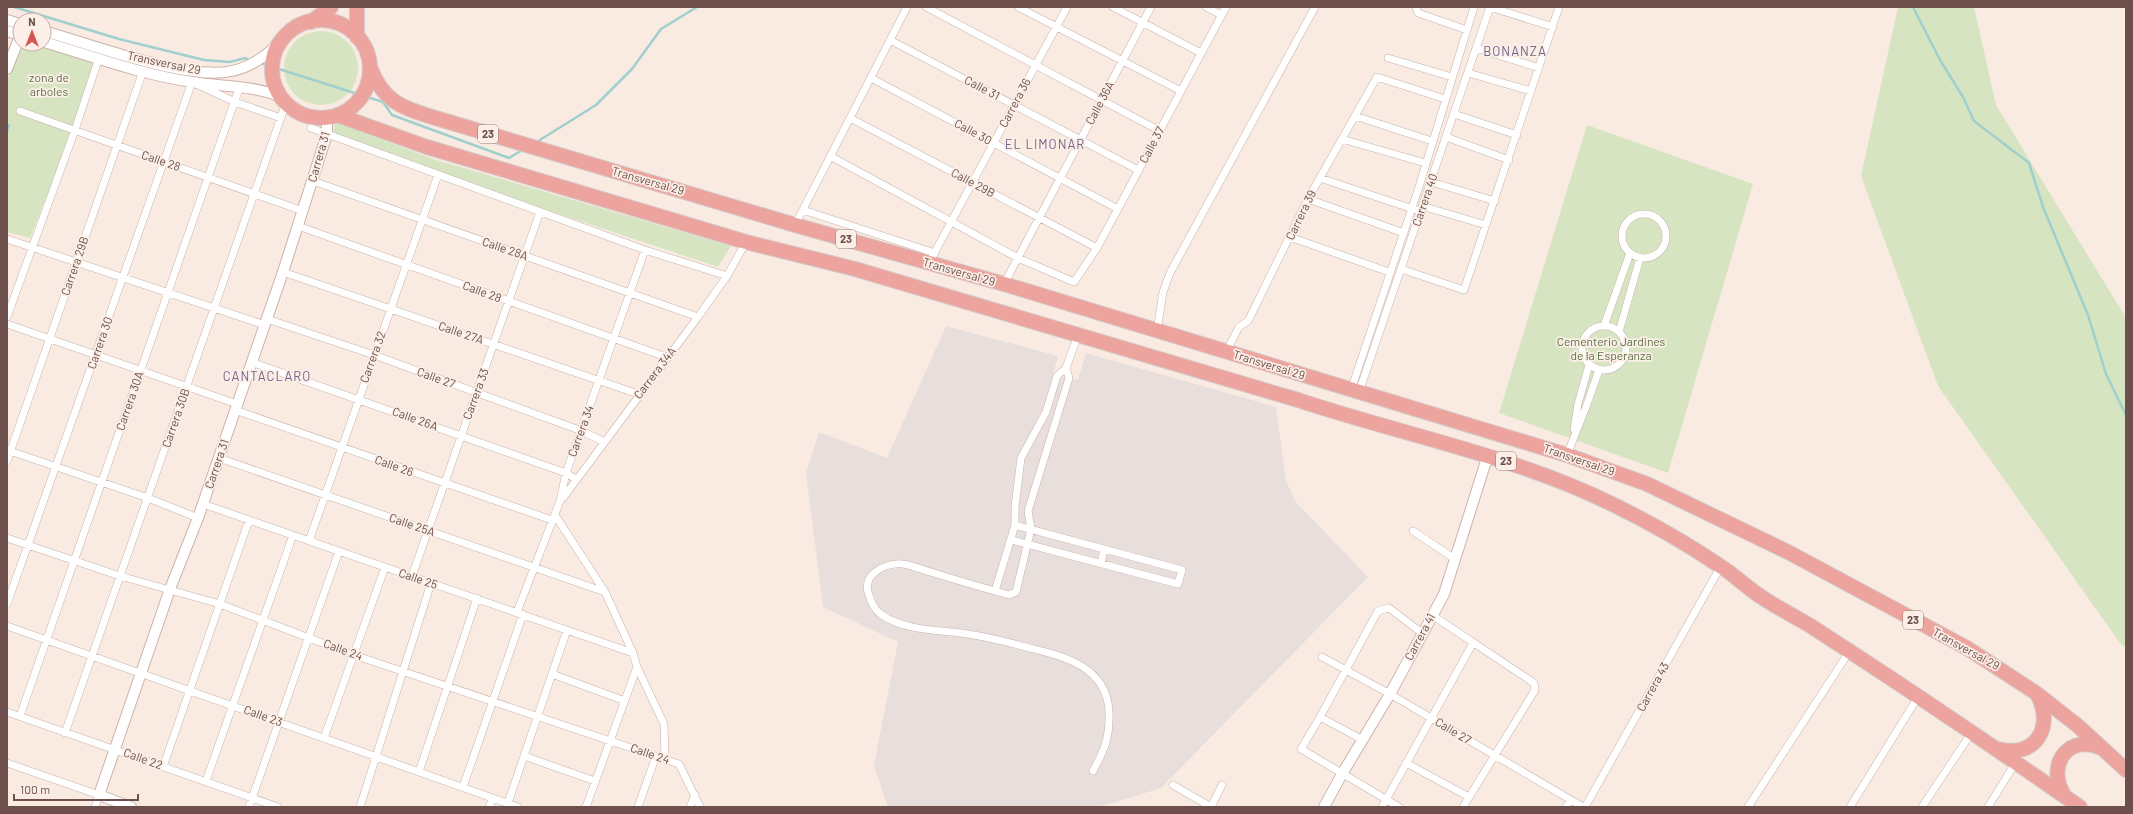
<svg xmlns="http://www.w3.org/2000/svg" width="2133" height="814" viewBox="0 0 2133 814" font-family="Barlow,sans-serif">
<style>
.industrial{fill:#e8dfdc}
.green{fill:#d7e4c2}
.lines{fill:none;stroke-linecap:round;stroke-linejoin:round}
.stream{stroke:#a0d0ce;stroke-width:2.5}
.street-casing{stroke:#c8b2aa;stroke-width:8}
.secondary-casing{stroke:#cdb2aa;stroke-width:12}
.highway-casing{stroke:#d3cac9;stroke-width:16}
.street{stroke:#fff;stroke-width:7}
.secondary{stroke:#fff;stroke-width:10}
.highway{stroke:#eda39e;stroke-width:14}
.labels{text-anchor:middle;stroke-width:3.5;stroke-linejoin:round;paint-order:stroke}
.shield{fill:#fcefe7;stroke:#98807a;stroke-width:1}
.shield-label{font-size:11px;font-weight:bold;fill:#6d504b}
.street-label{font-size:12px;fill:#6d504b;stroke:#fcefe7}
.park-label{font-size:12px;fill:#5b7145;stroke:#fcefe7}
.neighbourhood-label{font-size:13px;letter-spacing:1px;fill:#75638a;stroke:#fcefe7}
</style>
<rect width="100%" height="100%" fill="#f9ebe1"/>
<!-- industrial -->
<path class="industrial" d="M946,326L1058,356L1053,375L1078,380L1086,353L1276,407L1286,481L1296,502L1368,577L1161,788L1100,807H888L874,765L898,642L823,607L806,473L819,432L887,458Z"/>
<!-- green -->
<path class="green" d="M1898,7H1974L1996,105L2126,318V648L2120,643L1938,386L1861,176Z
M284 68a37 37 0 1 1 74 0a37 37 0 1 1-74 0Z
M20,44H33L95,64L73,130L30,238L7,232V82Z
M335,122L436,160L731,246L718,267L547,210L333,135Z
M1587,125L1753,184L1668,473L1499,413Z"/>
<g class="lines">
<!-- stream -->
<path class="stream" d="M14,7L119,39L204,60L230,62L245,58L251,61
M1913,7L1940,60L1963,97L1974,121L2029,163L2043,207L2088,315L2106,374L2126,415
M260,63L383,102L392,115L509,158L524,149
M7,132L9,125
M535,143L596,105L632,69L661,29L697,7"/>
<defs>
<path id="street" d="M926,7L1160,131
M1018,7L1181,91
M1113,7L1201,53
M1206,7L1221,15
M1416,7L1418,13L1467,30
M1490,7L1553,27
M890,40L1138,170
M1476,48L1539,68
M1388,58L1452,77
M1468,73L1531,91
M871,78L1118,209
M20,111L303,211
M1454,114L1517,135
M1355,116L1432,141
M850,118L1097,248
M311,128L645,250L727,276
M1446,137L1509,160
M1342,139L1425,163
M830,156L1018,258L1074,282L1097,248L1226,7
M1320,178L1416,210
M313,181L698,317
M1431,182L1495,201
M1308,199L1404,233
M1422,206L1486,225
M803,210L935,253
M1622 236a22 22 0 1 1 44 0a22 22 0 1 1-44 0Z
M795,225L907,7
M298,226L666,357
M1290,237L1389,272
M7,239L265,325
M929,263L1067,7
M1401,269L1464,290L1559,7
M283,272L638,394
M1004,284L1151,7
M7,317L75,130L99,58
M267,319L374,355L582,431L604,442
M7,324L237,404
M1582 348a22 22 0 1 1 44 0a22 22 0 1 1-44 0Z
M1604,326L1630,253
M1157,331L1163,292L1170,273L1315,7
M1619,332L1640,258
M1226,352L1239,327L1248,321L1308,199L1377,77L1445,99
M251,362L566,473L576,479
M1066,368L1069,378L1028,511L1031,529L1016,592L1009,595C984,588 959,581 934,573C923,570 912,565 902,564C890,563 879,568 872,575C868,579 866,587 868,592C871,601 873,609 882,615C904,630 935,630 961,633C982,636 1004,641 1026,647C1062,656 1106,665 1109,711C1110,737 1105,749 1093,771
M1351,390L1419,187L1474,7
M1359,392L1490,7
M235,410L552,520
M1574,429L1578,404L1589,365
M7,450L148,498L198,518
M1567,455L1586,407L1599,370
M219,458L605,592
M7,461L143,71
M563,498L698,317L727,276L746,242
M203,504L633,653
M555,515L605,592L633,653L637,667L664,724L665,759
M1413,531L1455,559
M7,538L120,576L220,604L354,655L679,764L700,807
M1012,540L1178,584L1182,570L1015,525
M309,541L438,175
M1101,564L1104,549
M412,576L540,212
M995,591L1015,525V507L1021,458L1046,412L1057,376L1066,368L1078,335
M7,604L192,82L235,102L281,118
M517,612L560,501L566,473L645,250
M1432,615L1534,683L1535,690L1463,807
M7,626L518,807
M1322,657L1390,694L1583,807
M552,674L625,701
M7,712L278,807
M20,716L240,86
M1320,717L1363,740
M65,733L286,103
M324,738L385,567
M524,756L595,781
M7,763L99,795L95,807
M1406,763L1469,797
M163,767L249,520
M419,772L477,598
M206,781L293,535
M1173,785L1211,807
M463,787L523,614
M508,803L567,630
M249,807L339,551
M360,807L431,583
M489,807L493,798
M586,807L637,667
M638,807L656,756
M690,807L695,795
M1211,807L1222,785
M1382,807L1473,643
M1399,807L1301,749L1320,717L1378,611L1389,608L1422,633
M1566,807L1571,800
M1585,807L1721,566
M1748,807L1849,652
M1850,807L1918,697
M1922,807L1972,732
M1988,807L2016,762"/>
<path id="secondary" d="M7,20L20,24
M7,31L20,35
M44,31C89,44 189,81 232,71C251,67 265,56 279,44
M44,42C91,56 144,75 192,82C223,87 249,85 280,96
M7,69L20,36
M131,807L99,795L170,589L198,518L283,272L327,134V118
M1324,807L1342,774L1390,694L1444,594L1488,455"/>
<path id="highway" d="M272 69a49 49 0 1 1 98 0a49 49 0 1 1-98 0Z
M311,22L331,7
M357,37V7
M370,67C384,104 404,108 439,119L795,225L1004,284L1567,455L1647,484L1788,552L1967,648L2036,693L2078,726L2126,770
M337,115L427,147L746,242L855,269L1298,400C1403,435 1512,455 1612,504C1649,522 1686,543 1720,566C1735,575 1748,589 1763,598C1778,608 1794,616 1809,625C1901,684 1991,745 2080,807
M1998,749C2036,759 2055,726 2037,694
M2064,795C2045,764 2070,732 2103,749"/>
</defs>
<!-- street casing -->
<use href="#street" class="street-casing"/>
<!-- secondary casing -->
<use href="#secondary" class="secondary-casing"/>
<!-- highway casing -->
<use href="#highway" class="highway-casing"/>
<!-- street -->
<use href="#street" class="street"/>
<!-- secondary -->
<use href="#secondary" class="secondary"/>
<!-- highway -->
<use href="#highway" class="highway"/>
</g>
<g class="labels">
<!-- shield labels -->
<g class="shield">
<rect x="478" y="125" width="20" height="18" rx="3"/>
<rect x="836" y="230" width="20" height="18" rx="3"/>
<rect x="1496" y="452" width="20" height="18" rx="3"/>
<rect x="1903" y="611" width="20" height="18" rx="3"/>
</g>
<g class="shield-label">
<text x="488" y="138">23</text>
<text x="846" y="243">23</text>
<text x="1506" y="465">23</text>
<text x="1913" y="624">23</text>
</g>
<!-- street labels -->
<g class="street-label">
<text transform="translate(164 63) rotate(12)" y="4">Transversal 29</text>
<text transform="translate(982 88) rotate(28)" y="4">Calle 31</text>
<text transform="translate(1015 103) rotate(-62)" y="4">Carrera 36</text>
<text transform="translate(1100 103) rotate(-62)" y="4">Calle 36A</text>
<text transform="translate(973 132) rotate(28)" y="4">Calle 30</text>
<text transform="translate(1152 145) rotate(-62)" y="4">Calle 37</text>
<text transform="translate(319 157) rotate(-74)" y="4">Carrera 31</text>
<text transform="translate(161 161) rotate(19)" y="4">Calle 28</text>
<text transform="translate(648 181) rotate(16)" y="4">Transversal 29</text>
<text transform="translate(973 183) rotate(28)" y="4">Calle 29B</text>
<text transform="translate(1425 200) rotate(-71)" y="4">Carrera 40</text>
<text transform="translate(1301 215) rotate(-64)" y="4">Carrera 39</text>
<text transform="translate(505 249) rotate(19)" y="4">Calle 28A</text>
<text transform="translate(75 266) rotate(-71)" y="4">Carrera 29B</text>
<text transform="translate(959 272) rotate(16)" y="4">Transversal 29</text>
<text transform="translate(482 292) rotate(20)" y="4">Calle 28</text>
<text transform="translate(461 333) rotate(19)" y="4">Calle 27A</text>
<text transform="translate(100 343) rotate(-71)" y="4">Carrera 30</text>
<text transform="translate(373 357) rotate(-70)" y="4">Carrera 32</text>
<text transform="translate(1269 365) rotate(17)" y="4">Transversal 29</text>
<text transform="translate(655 373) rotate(-53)" y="4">Carrera 34A</text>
<text transform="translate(436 378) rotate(20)" y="4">Calle 27</text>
<text transform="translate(476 394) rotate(-70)" y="4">Carrera 33</text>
<text transform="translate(130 401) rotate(-71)" y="4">Carrera 30A</text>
<text transform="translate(176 418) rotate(-71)" y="4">Carrera 30B</text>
<text transform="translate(415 419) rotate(20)" y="4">Calle 26A</text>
<text transform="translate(581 431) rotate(-70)" y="4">Carrera 34</text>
<text transform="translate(1579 460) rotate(19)" y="4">Transversal 29</text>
<text transform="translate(217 464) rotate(-71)" y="4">Carrera 31</text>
<text transform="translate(394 466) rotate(20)" y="4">Calle 26</text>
<text transform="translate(412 525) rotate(19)" y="4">Calle 25A</text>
<text transform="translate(418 579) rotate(19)" y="4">Calle 25</text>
<text transform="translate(1420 637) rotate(-62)" y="4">Carrera 41</text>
<text transform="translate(1966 649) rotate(29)" y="4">Transversal 29</text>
<text transform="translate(343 650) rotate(20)" y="4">Calle 24</text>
<text transform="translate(1653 687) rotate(-61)" y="4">Carrera 43</text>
<text transform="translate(263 716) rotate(20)" y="4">Calle 23</text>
<text transform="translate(1453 731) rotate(31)" y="4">Calle 27</text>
<text transform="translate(650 754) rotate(19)" y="4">Calle 24</text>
<text transform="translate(143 759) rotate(20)" y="4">Calle 22</text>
</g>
<!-- park labels -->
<g class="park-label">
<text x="49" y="82">zona de<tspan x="49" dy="14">arboles</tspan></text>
<text x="1611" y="346">Cementerio Jardines<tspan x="1611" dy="14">de la Esperanza</tspan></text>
</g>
<!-- neighbourhood labels -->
<g class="neighbourhood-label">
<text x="1515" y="56">BONANZA</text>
<text x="1045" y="149">EL LIMONAR</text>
<text x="267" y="381">CANTACLARO</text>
</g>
</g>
<!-- border -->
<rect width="2133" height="814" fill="none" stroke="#6d504b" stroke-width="16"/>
<!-- north arrow -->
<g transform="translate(32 32)"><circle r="19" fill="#fcefe7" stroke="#c3afa9"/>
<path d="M0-3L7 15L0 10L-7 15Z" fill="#d65653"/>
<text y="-6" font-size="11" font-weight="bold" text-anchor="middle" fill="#6d504b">N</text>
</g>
<!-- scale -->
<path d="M14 794v6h124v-6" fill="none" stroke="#6d504b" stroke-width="2"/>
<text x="20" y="794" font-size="12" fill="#6d504b" stroke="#fcefe7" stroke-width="3" paint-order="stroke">100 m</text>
</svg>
